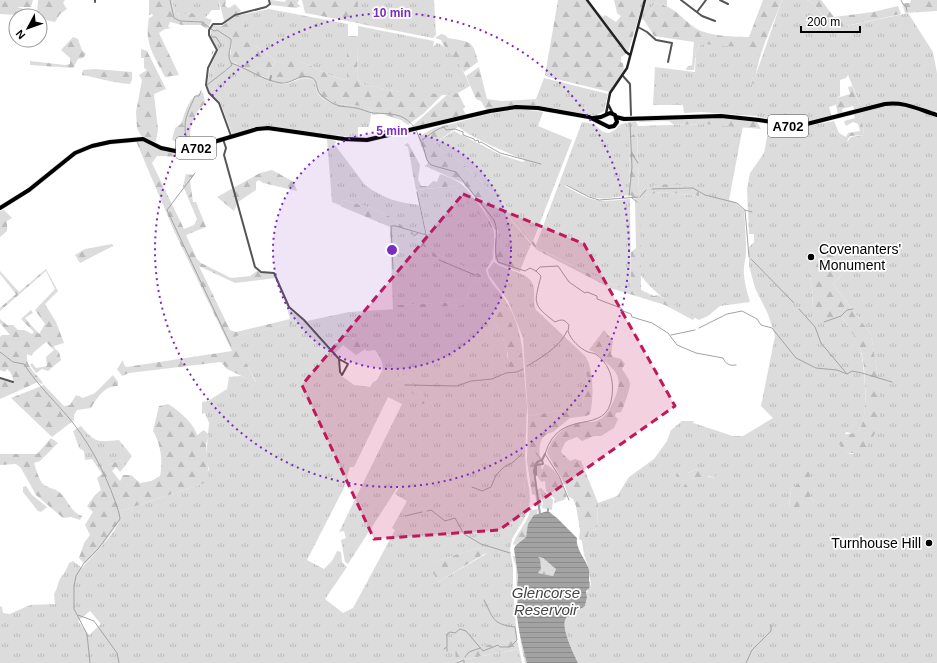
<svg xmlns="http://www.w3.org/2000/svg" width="937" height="663" viewBox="0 0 937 663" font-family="Arial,sans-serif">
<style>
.grass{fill:url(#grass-tufts);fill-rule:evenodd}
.forest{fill:url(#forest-firs);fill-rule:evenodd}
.water{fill:url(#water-rules);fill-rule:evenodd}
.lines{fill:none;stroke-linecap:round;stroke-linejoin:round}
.stream{stroke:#a3a3a3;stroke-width:1}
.canal{stroke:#a3a3a3;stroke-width:2}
.highway-casing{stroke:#dbdbdb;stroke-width:5}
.street{stroke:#555;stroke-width:2}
.secondary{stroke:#222;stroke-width:2.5}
.highway{stroke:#000;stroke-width:4}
.marked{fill:#c2185b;fill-opacity:0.2;stroke:#c2185b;stroke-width:3;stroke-dasharray:8 5;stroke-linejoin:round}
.ring{fill:none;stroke:#7b2cbf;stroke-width:2;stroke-dasharray:2 4}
.poi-dot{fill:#000;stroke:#fff;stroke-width:1.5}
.labels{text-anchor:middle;stroke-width:3.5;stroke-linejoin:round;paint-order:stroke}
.shield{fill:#fff;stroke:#4c4c4c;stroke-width:1}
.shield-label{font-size:13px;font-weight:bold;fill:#000}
.poi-label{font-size:14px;fill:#000;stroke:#fff;text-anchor:start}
.water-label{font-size:15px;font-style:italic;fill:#444;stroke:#fff}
.centre{fill:#7b2cbf;stroke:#fff;stroke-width:2}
.ring-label{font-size:12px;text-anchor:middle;font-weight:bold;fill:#7b2cbf;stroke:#fff;stroke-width:3.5;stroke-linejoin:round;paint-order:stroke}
</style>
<defs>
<pattern id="grass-tufts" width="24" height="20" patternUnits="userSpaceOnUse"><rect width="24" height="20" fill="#dcdcdc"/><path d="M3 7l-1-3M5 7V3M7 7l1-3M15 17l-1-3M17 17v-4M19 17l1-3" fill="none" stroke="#bbb"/></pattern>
<pattern id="forest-firs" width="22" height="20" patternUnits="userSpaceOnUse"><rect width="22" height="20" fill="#dcdcdc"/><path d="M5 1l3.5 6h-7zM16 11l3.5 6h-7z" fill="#bbb"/></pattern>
<pattern id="water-rules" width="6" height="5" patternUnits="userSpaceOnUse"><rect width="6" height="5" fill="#a3a3a3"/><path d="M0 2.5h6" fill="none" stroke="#8b8b8b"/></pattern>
</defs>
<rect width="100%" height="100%" fill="#fff"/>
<!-- grass -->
<path class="grass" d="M172,0H219L220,10H212L205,18L192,13L181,15L175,13Z
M358,0H434L436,35L433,38L361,24L358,23Z
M647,0H667V6L655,3L644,20L641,19Z
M782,0H807L813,3L832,29L908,13L933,52L937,73V111L934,112L903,102L892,101L862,109L848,75L846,78L840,80V96L837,98L838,104L829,107L832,117L797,124L755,116L701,112L684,113L683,105H653L655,67L695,72L696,51L701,44C719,45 743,43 760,52L751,83L755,77Z
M269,9L348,24V36H358V26L434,41L433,47L437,43C454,49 463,70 470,86C466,88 461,92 457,93C427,100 390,90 361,84L357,76L358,47H347V80L337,78L304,63L290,61L273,80L284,84C296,82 303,74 315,81C316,114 354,100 372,109L369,127H358V138L267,126L256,127L232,134L220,102L209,92L207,85L210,68L218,50L211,36L210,30L211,28L217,29L232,38L230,54L234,63C246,67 255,76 269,78L268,72L276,61L256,46L246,43V14Z
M544,78L608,94L604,111L595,116L539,106L536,99Z
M891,105L902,106L937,117V663H578C574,654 560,627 566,618C570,613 580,610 585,606C588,598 585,592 591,585L588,566L584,555L588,549L587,533L595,530L597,527L598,503L617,496L629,477L654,459L667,441L671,430L682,421H694L693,423L733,436H743L773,418L761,406L775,336L768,314L755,288L749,266V247L754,242V234H749L747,189L750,173L764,153L768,131L824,123L838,136L848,141L851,137L864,135L861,112ZM852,264L833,284L871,334L878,377L853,454L846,453L841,446L846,432C850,433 854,434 857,432C871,421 864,363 860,347C857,337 848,327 843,318L812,309L813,294L809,270ZM696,469L715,478C708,476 695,476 689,481L685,480V483L684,473H688ZM799,483L817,491L820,494H811L810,498L815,502L789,507L791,489Z
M520,109L543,112L538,126L572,140L533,241L507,207L461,162L455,158L449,159L435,143L454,131L501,155L523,162L525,160C510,154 462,134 455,123L488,114Z
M636,121L638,126L703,124L743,126L729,200L735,202L744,210C745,224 746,238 746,253C746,258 744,263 744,268C743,279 747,291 750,302L720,306L708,316L699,320C677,308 654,295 640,274V197L661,192L699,196L700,190C675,184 663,182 639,192L637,132L629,137L630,195C598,200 595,202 566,184L565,186C594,203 597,202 630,199L631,290L609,283L552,255L539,249L536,245L582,122L594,124L603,132L609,133L615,130L621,124Z
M327,139L336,141L335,145L365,185C382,198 399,203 419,205L426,235L407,229L389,216L371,208L343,200L340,205L332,202Z
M454,186L462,198L490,225L493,258L486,270C488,282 497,288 504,298C515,314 522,338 523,357L518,354V339L492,319L501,333L507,349V356L514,370L524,372L527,407L525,456L527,478L525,480L524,494L520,503L522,516L518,529L512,539L510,550L513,567V589L517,640L455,652L457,661L519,649L522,663H0V606L2,607L3,613L10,614L30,605L55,604L54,594C57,589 57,587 59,581C62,575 66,572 69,563L73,561L82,568C94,554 122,529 121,511L202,484L209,469L206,459L209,423L205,413L202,414V402L208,401L227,389L229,377L241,376L256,382L232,337L304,321L338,359L339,374L354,385L370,387L373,382L376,381C386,368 384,362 375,350L367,351L353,338L339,339L330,347L307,321L349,312L463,305L482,275L434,253L428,240L417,190ZM401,373L435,408H427L426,404L398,378ZM388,397L402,404L339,532L344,531L346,538L341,540L345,562L348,564L397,488L400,486L395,494L407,501L392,528L395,530L353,608L343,613L325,599L347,567L342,562L341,552L337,551L332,561L324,569L307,560L348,480L347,476L350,467H354ZM479,548L486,554L438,582L429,563ZM90,611L101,624L89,635L78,621Z
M495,200L531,244L521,268L518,267L497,239L498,230L487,207Z
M400,234H410L418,237C431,266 453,263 477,276L464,299L454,302L399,305L398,304L395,236Z
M494,262C504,271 529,271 533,285C536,293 532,302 536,310L584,355L582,356L587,377L582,407L528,416L523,338L508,301L489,275L488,270Z
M81,426C95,443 97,442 119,440L132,456L125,466L120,460L108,465L101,462L103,468L100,471L92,459L85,460L84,451L79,448L73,431Z
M26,486L32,495L47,507L41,512L38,511L23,492V487Z
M541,488L553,500L552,510L542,508L543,503L539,489Z"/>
<!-- forest -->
<path class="forest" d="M0,0H33L31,7H17L27,10V14H33V16L0,14Z
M38,0H65L63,3L67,9L60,14L55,22L41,19L37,13Z
M149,0H172L175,13L181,15L192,13L212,20L207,29L201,25H182L170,22L168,27L172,28L165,29L159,33L179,75L165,77C153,54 144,43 149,18L153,16L152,14L149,15Z
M219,0H226L225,6L229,8L235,4L241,11L224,21Z
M271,0L285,2L286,0H299L297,4L301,6L296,8L271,5Z
M302,0H358V23L305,13Z
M558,0H586L626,54L621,57V63L623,62L624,72L610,92L548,77L545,75Z
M614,0H644L628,52L597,11L603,17L605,15L616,22L621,16L617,13Z
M763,0H782C773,25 756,57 755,84L751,83L759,52L740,47L701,44L696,51L694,70H686L687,67L692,65L694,42L654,36L644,20L655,3C677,7 680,18 697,29C709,36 735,37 749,37Z
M807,0H821L834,17L873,12L898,6L901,14L832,29L813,3Z
M911,0H937V11L905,13L902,3H910Z
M246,14V42L256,46L276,61L268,72L269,78L254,74L230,60L232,38L217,29L211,28L214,25L222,26L235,16Z
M441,34L445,35L448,38C469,42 473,39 478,62L464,72C459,63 444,48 441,40L435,38Z
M73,37L78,39L82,50L86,54L83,58L78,59L73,68L30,65V61L65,65L70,64V58L61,50Z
M347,47H358L357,76L361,84L400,92L443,94L424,113L408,125L401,120L382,114L372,115V109C354,100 317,114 315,81C300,72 291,87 274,82L273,80L290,60L304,63L337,78L347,80Z
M141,49L147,51L166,89L154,94L158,130L156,142L141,136L137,128L136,112L142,80L139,75L147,70L144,68V58H141Z
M479,67L487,99L502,101L536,99L539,106H512L488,110L485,108L481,101L476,99L466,76Z
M95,69L132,72V80L130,84C113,83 99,78 82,75L83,70Z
M852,86L862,109L855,111L853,106L842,109L843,114L838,115L836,105L838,104L837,98L850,94L848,87Z
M203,92L205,103C191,116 189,130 190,148L174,150L178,142L172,140L175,128L181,124C187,109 187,98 203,92Z
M458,93L465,107L463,109L466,115L410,128L448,94Z
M861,112L864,135L850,136L847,141L838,136L824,123L834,121L839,133L846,137L848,133L860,131L858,124L853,122L846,126L844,121L855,118L854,114Z
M724,118L757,122L761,129L703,124L674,125L669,121L639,122V119Z
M455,123L458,127L435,143L449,158H455L461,162L507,207L539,249L609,283L631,290V252L636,248L635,199L630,195L629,137L637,132L639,192L656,185L670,184L700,189L699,196L661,192L640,197L641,290L654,296L658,295L695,317L693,320L665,305L610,288L537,250L495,200L487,207L497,220L498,230H495L484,209L463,183L425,166L428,163L418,137L434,128Z
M136,141L146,142L163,151L185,153L186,157L157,156L152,163L184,229L194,225L197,219L183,186L186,174L194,175L190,181L193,202H196L206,227L186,235L197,259L201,263L231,278L250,276L257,271L273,274L276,278L235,283L199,266L230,330L236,332L290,319L287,308L304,321L233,337L256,383L227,369L221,362L129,373L122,376L117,369L123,360L124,365L126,367L232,351L175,233Z
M408,143L420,165L418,179L421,186H428L433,181L437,182L440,174C447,176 453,179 460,183C468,189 489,216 492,226C496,236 493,248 493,258L490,225L462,198L454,186L416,190L409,152L408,147L404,145Z
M272,170L294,182L297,191L263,183L259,180L256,182V190L238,202L234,211L217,197L260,173Z
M343,200L371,208L389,216L407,229L427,236L434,253L482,275L463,305L393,310L390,227L340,206ZM400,234H410L418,237C432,267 452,262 477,276L464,299L454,302L399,305L398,304L395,237Z
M4,210L12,218L7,221V231L0,237V211Z
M495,239H497L518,267L521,268L520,272L499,264L495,259Z
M112,244L113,246L80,263L75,255L85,249Z
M833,247L852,264L833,284L871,334L878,377L880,425L863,453H846L834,438C842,432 854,436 859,430C869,418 866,359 859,345C855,336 848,327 843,318L828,323L820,320L812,309L813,294L809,270L805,257Z
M46,269L58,291L45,304L56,322L64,343L54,346L55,349L59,352L61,360L48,371L42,369L36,373L30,365L32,363L36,368L47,366L46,357L54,350L46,342L33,353L32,356L27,354C25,367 37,374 43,383L41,384L38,382L0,399V379L13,383C14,380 11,371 7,369L5,372L0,370V337L2,335H10L0,323V319L7,325H13L18,330H24L32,334L34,332L21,319L31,310L33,313L25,318L39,334L45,324L35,310L55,289L46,271L0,311V308L16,294L0,274V271L19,292Z
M502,311L506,312L518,339V354L523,357L524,372L510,371L507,349L501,333L490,316Z
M604,330L613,341L611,354L613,357L621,359L625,364L622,369C625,374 629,378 630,384C630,388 624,407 621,412L616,413L615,416L618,419L614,428L601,436H594L582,441L577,437C564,442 566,440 561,452L570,461L575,459L581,461L598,503L597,527L595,530L588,533V549L584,555L582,541L579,539L580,530L576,506L573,499L569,497L563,481L547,453C551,438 565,424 582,422C589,422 595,423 602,418C608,413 611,407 614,400C622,381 620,373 604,361C599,356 596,352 589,350Z
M346,335L359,342L365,349L356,355L343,345L335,353L330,347Z
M584,355C594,365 594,399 590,414L586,416L570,418L553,432C534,435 540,459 542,470L545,464C558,470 562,484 567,496L564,500L554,503L555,499L546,491L545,481L541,482L536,474H533L536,490L539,489L542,506L538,507L535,495L532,494L527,461L528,416L582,407L587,377L582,356Z
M401,373L435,408L430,411L427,408L426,404H423L398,378Z
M113,375L118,382V386C105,385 97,398 91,408L77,410L74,415V420L52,437L11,398L44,385L64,406L70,405L76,395L83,398L95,393Z
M168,404C178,410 194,423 197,435L204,430L209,435L206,444L209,479L202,484L121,511V519L103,545L85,564L79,558L84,543L90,535L85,525L93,512L87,506L95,495L101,490L97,478L102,474L100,471L103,468L101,462L104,461L108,465L120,460L125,466L120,472L116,467L112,471L120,481L123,475H131L140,483L151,481L160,476C163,462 161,444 153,431L159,406Z
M51,438L58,443L40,461L34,463C36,469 38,477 42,483C47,488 54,488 59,492C68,499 70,512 82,516L80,520L71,517L63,518L36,495L21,468L16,464L0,465V454H37Z
M705,467L714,469L716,478L708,476L707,480L700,484L697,482V479L693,478L691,483L685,480V483L689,489H686L678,482L676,475L678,471L682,470L688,473L696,469L701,471Z
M803,472H809L810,479L816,484L813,489L817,491L821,489L824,491L820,494H811L810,498L815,502L816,505L809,503L806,507L799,506L795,509L789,507L791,489L799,483Z
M527,478C532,500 531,510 518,529L522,516L520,503L524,494L525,480Z
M531,508L533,510L538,509C537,520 527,526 526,537L515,545L513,544C518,531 528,522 531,508Z
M479,548L486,553L438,582L428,563Z
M513,556H515L518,576L517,586L519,588L520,596L517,603L519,627L527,663H525C517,630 517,601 516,568C516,564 513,560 513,556Z
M537,557L543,558L556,569L553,576L538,573L541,569Z
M517,640L519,649L456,661L455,651Z"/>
<!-- water -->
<path class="water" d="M548,511L557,518L577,538C575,547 585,559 588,567C590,571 589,575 589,580C590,585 591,588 586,591L587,597L585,606C580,610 570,613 566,618C560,627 574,654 578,663H527C523,648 515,618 517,604C519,595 520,596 518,586L517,587L518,576L514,549L516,545L526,537L528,524L534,515ZM538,557L543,558L556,569L553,576L538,573L541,569L540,559Z"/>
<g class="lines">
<!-- stream -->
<path class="stream" d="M170,0L174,18L180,21L202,22L214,31L217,30L231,39C232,47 226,54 231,63C249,69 262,80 281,83C292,84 298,74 310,77C319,80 315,88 320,94C323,97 329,101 332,103C342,108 346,106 356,108C362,109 367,112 373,113C389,114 403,112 414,127
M901,0L903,4L906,6L907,11
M212,37H216L221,45L219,48
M212,54L213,51
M226,70L232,65L231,63
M207,85L225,71
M416,130L423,146L427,160L431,165L456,172L494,220C500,233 492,249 498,262L525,271L530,268L536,271L541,276C534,304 532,304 555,322C562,319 564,319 569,325L568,331C571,340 579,348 588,352C591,353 595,353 597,355C610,365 614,380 612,396C607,439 560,404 545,454L559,476L569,500
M422,140C430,135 434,130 444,127L446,130L455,129L463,132V135L474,139L475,141L478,140L479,143L481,142L500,153L541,164
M189,146C181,123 186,117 195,96H199L201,91
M632,154L638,163
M195,173L167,210L231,346
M566,185L589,197L599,200L638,197
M652,189L693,188L705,195L737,203L745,210L749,257
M417,192L427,239L421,247
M629,196L632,167L630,123
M640,197L646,190
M632,198L637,202
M745,210L752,212
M414,236L418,233
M751,259L794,303
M439,260L475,275
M393,269L391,226H396L426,235
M536,271L540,267L558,266L569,282L585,293L587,292L597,296V299L621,308L623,311L631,314L632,317L652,323L668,333L677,345L696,353L723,358C726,364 729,366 736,365
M799,309L815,327L821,343L847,374L852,371L862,373L892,382
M824,322L841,316L847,310L853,309
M699,328L727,314L742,311L757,319L761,325L772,328L796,358L816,368L837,370L847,374
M671,335L695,330
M0,352L13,362L24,364C38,386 57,403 73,423C94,450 109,481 119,513L120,519L98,549L84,563L76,576L74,586V609L87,634L90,663
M527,366C541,358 561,346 567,331
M405,385L457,386L471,381L492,379L506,373L517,372L523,369
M536,453L542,460
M472,487L482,491L491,487L496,475L504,467L512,463L522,454
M427,511L431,510L445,521L455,518L464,534L481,544L510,553
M405,516L422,512
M78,615L94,621L117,653L119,663
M444,649L447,647V634L450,632L455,633L460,629L466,631L483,651L498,645L500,647H510L517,640L515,627C492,624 494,619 484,600
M447,651V648
M465,657L469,652L480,648
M457,663L464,660V663
M746,663L752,650L771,631V625"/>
<!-- canal -->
<path class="canal" d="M270,80L271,76
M536,475V465L543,464L542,460
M548,509V511
M540,514L534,471C535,465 536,461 542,460L545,454"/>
<defs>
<path id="highway" d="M616,117L624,119L721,116L759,120L799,126L885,104C904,101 920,110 937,115
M0,208L29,190L75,153L92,146L110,142L143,139L161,148L180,152L257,129L268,128L344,139L367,140L490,111L516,107L538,108L589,117L609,127L614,126L617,122L615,115L610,113L601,117L593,118"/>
</defs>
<!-- highway casing -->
<use href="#highway" class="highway-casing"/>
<!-- street -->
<path class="street" d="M95,0V2
M681,0L702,16L715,21
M720,0L728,4
M697,12L706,0
M638,27L647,32L656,40L672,43L668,62
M623,76L630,84L631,115
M231,136L219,103L209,93L206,85L208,68L217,50L209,35V30L213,24H222L235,15L266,7L270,4L269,0
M223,139L226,148L224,155L255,267L261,272L274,273L289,307L304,320L339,359L348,364L342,375
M339,359L340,372L342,375
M0,378L13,382"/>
<!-- secondary -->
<path class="secondary" d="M587,0L626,52L630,55
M608,104L613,114
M606,114L610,93L627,68L645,0"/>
<!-- highway -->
<use href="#highway" class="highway"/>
</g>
<!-- marked area -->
<path class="marked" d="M463,194L584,244L675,406L499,530L374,539L302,385Z"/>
<!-- distance rings -->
<circle cx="392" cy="250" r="119" fill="#7b2cbf" fill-opacity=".12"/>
<g class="ring">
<circle cx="392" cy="250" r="119"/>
<circle cx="392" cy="250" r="237"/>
</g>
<!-- markers -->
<g class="poi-dot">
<circle cx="811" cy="257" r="4"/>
<circle cx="929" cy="543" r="4"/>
</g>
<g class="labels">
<!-- shield labels -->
<g class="shield">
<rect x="768" y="115" width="40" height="22" rx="3"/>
<rect x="176" y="137" width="40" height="22" rx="3"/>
</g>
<g class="shield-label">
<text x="788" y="131">A702</text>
<text x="196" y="153">A702</text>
</g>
<!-- poi labels -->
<g class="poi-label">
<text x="819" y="254">Covenanters'<tspan x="819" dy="16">Monument</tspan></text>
<text x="921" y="548" text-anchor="end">Turnhouse Hill</text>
</g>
<!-- water labels -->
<g class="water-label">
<text x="546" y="598">Glencorse<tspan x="546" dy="17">Reservoir</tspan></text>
</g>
</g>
<circle cx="392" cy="250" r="6" class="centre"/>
<g class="ring-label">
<text x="392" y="17">10 min</text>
<text x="392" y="135">5 min</text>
</g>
<!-- north arrow -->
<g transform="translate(28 28) rotate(229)"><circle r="19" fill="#ffffff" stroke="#999999"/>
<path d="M0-3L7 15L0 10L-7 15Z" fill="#000000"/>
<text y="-6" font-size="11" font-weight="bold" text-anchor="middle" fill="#000000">N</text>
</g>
<!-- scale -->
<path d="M801 26v6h59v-6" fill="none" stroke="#000000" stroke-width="2"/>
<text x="807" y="26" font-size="12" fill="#000000" stroke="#ffffff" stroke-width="3" paint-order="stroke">200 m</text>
</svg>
